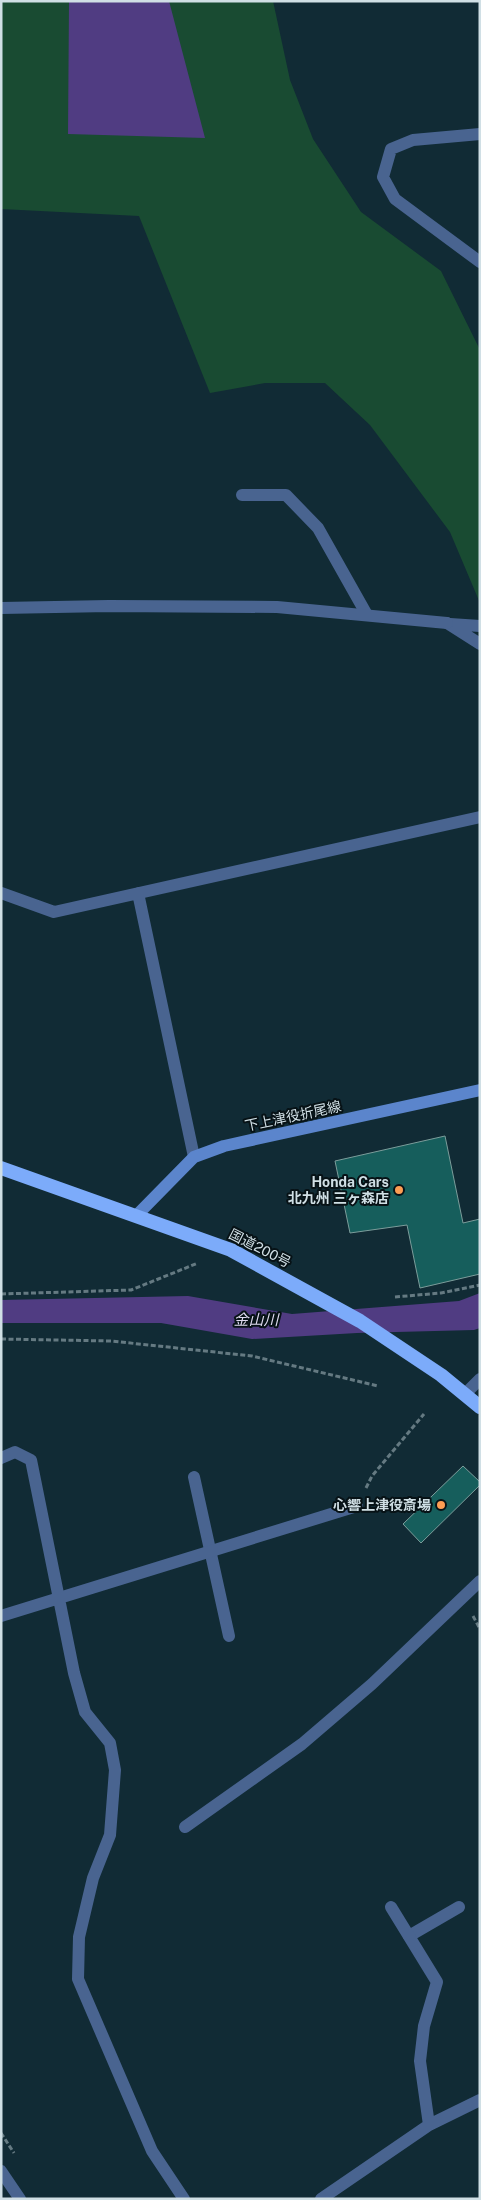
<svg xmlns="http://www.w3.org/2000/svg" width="481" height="2200" viewBox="0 0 481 2200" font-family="'Public Sans','Noto Sans JP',sans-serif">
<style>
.green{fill:#194b32}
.water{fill:#503c82}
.building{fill:#165e5c;stroke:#7c9d9b}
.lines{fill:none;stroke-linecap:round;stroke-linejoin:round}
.path{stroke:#657a82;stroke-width:3;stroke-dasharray:5 2.5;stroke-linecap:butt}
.service{stroke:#496490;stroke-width:12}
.minor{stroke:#496490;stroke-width:12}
.secondary{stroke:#5b85cc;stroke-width:12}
.trunk{stroke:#7cabfa;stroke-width:14}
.poi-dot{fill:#fc9d53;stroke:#071216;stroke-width:2}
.labels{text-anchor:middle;stroke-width:4;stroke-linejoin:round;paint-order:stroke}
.street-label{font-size:14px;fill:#d0dfe5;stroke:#071216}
.poi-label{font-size:14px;font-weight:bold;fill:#d0dfe5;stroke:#071216;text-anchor:end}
.water-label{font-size:15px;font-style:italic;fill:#dedaef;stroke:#071216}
</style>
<rect width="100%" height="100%" fill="#112b35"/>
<!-- green -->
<path class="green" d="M1,1H273L290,80L313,139L361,212L441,271L480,350V603L450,532L370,425L325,383H265L210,393L139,216L1,209Z"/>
<!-- water -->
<path class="water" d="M69,1H169L205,138L68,134Z
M480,1293V1328L474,1330L357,1333L252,1339L161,1323H1V1300L188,1296L292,1314L459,1301Z"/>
<!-- building -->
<path class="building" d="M445,1136L463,1223L480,1219V1274L420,1288L407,1225L350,1233L335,1161Z
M463,1466L480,1482V1485L421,1543L403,1524Z"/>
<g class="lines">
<!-- path -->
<path class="path" d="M1,1294L131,1290L198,1263
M395,1297L441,1293L480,1285
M1,1339L111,1341L252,1356L378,1386
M366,1488L372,1476L424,1414
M473,1616L480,1629
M1,2133L14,2153"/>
<!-- service -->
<path class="service" d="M242,495H286L318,528L367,615
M447,623L480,644
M450,624L480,626
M194,1477L229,1636
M409,1936L459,1907"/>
<!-- minor -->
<path class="minor" d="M480,134L413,140L391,149L383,177L395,199L480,262
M1,608L109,606L277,607L447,623
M1,893L54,912L480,817
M138,893L194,1157
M465,1394L480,1379
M1,1458L15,1452L31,1460L74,1673L85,1712L110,1743L115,1770L110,1835L93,1878L79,1937L78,1979L152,2151L184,2199
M1,1616L357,1506
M185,1827L302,1744L372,1684L480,1581
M391,1907L437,1982L424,2026L420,2061L429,2125
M1,2171L20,2199
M321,2199L429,2125L480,2100"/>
<!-- secondary -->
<path class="secondary" d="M137,1215L194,1157L224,1146L480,1090"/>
<!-- trunk -->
<path class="trunk" d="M1,1168L231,1250L360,1321L441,1375L480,1407"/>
</g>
<!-- markers -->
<g class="poi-dot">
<circle cx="399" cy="1190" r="5"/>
<circle cx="441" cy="1505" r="5"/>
</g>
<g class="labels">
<!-- street labels -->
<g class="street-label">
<text transform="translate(293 1116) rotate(-12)" y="5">下上津役折尾線</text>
<text transform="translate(260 1248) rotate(27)" y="5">国道200号</text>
</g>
<!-- poi labels -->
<g class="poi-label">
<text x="389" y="1187">Honda Cars<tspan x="389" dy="16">北九州 三ヶ森店</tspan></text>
<text x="431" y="1510">心響上津役斎場</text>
</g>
<!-- water labels -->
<g class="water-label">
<text x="256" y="1325">金山川</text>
</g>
</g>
<!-- border -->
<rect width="481" height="2200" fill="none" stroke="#d0dfe5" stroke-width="5"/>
</svg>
